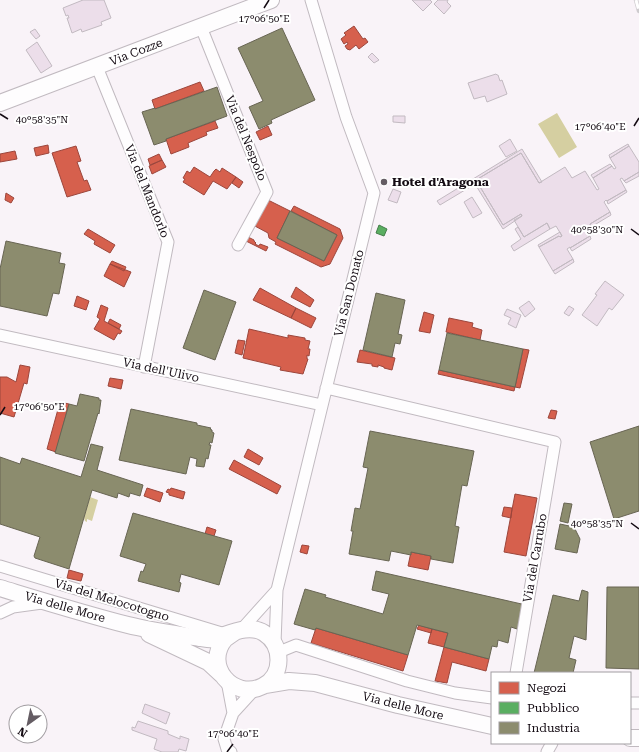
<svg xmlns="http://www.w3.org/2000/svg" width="639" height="752" viewBox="0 0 639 752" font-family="'Roboto Serif',serif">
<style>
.water{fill:#d5cfa1}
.shops{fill:#d6604d;stroke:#9c463c}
.public{fill:#5aae61;stroke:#457d4a}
.industry{fill:#8c8c6e;stroke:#686553}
.building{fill:#ecdeea;stroke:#c2bac1}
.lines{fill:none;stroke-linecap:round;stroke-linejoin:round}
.street-casing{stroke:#c1bac0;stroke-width:13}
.secondary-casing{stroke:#c1bac0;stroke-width:18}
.street{stroke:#fefdfe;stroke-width:11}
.secondary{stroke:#fefdfe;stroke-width:16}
.rail-casing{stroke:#cecbce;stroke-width:4.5}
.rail{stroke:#fff;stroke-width:3;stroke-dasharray:9;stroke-linecap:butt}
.ticks{fill:none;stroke:#140b13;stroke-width:1.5}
.poi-dot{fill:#645c63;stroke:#fff;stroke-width:1.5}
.labels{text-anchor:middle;stroke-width:4;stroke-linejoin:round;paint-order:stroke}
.street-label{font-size:12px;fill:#140b13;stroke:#fff}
.poi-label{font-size:12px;font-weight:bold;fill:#140b13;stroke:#fff;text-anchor:start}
.ticks-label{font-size:10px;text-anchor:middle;fill:#140b13;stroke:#fff;stroke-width:4;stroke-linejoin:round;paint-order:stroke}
</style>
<rect width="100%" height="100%" fill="#f9f3f8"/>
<!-- water -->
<path class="water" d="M557,113L577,147L559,158L538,124Z
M90,497L98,500L92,521L87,519V522L85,521L84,518Z"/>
<!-- shops -->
<path class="shops" d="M354,26L363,39L365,38L368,42L359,49L356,45L350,50L347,49L345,46L348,44L347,42L344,44L341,39L346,35L344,33Z
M200,82L204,91L155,109L152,100Z
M215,121L218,128L206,132L207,135L188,143L189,147L171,154L166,139Z
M268,126L272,135L260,140L256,132Z
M48,145L49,153L36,156L34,148Z
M76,146L81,161L77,162L84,181L87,180L91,190L67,197L52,153Z
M15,151L17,159L0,162V154Z
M159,154L162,160L150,165L148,159Z
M162,160L166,167L152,174L149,166Z
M194,167L210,177L214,171L216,169L220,172L222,168L236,177L227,189L213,181L204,195L183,182L185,179L183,178L187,171L190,173Z
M236,177L243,182L239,188L232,183Z
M6,193L14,198L11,203L5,200Z
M268,200L290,211L277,238L324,261L337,235L291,211L294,206L340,229L343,238L330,264L321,267L275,244L276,242L269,238L268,233L253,225Z
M88,229L115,245L110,253L94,244L95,241L84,234Z
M248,237L254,240V241L256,243L255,244L259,246L260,244L268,247L266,251L246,241Z
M112,261L126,267L124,271L110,264Z
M110,264L131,272L124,287L104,276Z
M296,287L314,300L310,307L291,297Z
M260,288L296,308L291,318L253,300Z
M77,296L89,301L86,310L74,306Z
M101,305L108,308L104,321L122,331L120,334L118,333L114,340L94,329L100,319L97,317Z
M296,308L316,318L311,328L291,318Z
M424,312L434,315L430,333L419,331Z
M449,318L473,323L472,327L482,330L480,340L446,332Z
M110,319L121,325L119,329L108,323Z
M249,329L288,338V335L305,338V340L310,341L308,349H310L309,356L307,355V359H308L303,374L280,370L281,367L243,358Z
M238,340L245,341L242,355L235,353Z
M523,349L529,350L520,388L515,387Z
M360,350L395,358L392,370L384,368V367L378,365V367L372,366V364L357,362Z
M20,365L30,367L27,384L24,383L14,417L0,413V377H7L16,382Z
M439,370L515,387L514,391L438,374Z
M110,378L123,380L121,389L108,386Z
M60,402L69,404L56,452L47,449Z
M551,410L557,411L555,419L548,418Z
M248,449L263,458L259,465L244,457Z
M234,460L281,486L277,494L229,469Z
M147,488L163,493L160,502L144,496Z
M171,488L185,492L183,499L169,495V493L166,492L168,489L170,490Z
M515,494L537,498L526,556L504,552Z
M504,507L512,508L511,518L502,516Z
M207,527L216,530L214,536L205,534Z
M302,545L309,546L307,554L300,552Z
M411,552L431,556L428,570L408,566Z
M69,570L83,574L81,581L67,578Z
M419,625L432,629L431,633L417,629Z
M316,628L408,655L403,671L311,643Z
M432,629L448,633L444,647L428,643Z
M444,647L489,659L486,671L452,662L447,683L435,681Z"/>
<!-- public -->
<path class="public" d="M379,225L387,229L384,236L376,233Z"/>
<!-- industry -->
<path class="industry" d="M282,28L315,100L271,120L272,123L259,129L249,107L263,101L238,48Z
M217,87L227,116L166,139V141L154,145L142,112L155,108V109Z
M290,211L337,235L324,261L277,238Z
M6,241L61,253L59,263L65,264L59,294L53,293L47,316L0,306V269Z
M204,290L236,302L215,360L183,348Z
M376,293L405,300L398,334L402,335L400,344L395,343L392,357L363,350Z
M447,333L523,349L515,387L439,370Z
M80,394L99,398V400H101L99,414L98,413L84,461L55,453L69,404L77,406Z
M131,409L197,423V425L211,428L210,429L212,430V432L214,433L212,443L210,442L209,445H211L208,459L206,458L204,467L196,466L197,459L190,457L186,474L119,460Z
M639,426V511L614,519L590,442Z
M370,431L474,451L467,486L462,485L455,526L459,527L453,563L431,559V556L411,552V555L391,551L389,561L349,554L353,531H351L355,508L360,509L368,468L363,467Z
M91,444L103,447L97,470L143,485L140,496L130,493L129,497L118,493L117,498L92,490L69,569L35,558L34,556L40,537L0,524V457L20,464L22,458L81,477Z
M564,503L572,504L568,523L560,521Z
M133,513L232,541L219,585L181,574L179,582L181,583L179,592L138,581L141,571L143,572L146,564L120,556Z
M560,524L574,527L580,539L577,553L555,549Z
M376,571L526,605L520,630L511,627L508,643L498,640L497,647L492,646L489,659L444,647L448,633L417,625L408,655L316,628L315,630L294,624L305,589L326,595L325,597L383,614L389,594L372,590Z
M607,587H639V669L606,668Z
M582,590L588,592L586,640L574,636L569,658L576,660L573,673H534L553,595L579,601Z"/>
<!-- building -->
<path class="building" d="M83,0H104L111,18L101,22L102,25L82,32L81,29L72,33L67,18H69L68,15L66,16L63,8Z
M412,0H430L432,2L423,11Z
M438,0H448L447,2L451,6L444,14L434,4Z
M35,29L40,36L36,39L30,32Z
M37,42L52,66L41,73L26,50Z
M372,53L379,60L374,63L368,57Z
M496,74L497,75H498L500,81L502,80L507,94L487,102L485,96L474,99L468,83Z
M393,116H405V123L393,122Z
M510,139L517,151L506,157L499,146Z
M628,144L629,146L610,158L609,155Z
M629,146L639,162V172L624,181L622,178L620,179L626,190L607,201L606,200L604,202L610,212L590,224L592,228L587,232L590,236L570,248V247L567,249L573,259L553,271L539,247L559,236L560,237L562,236L556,226L550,229L547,223L524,237L514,220L522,216L521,214L503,225L476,180L521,153L539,183L565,167L572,178L585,171L597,190L599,189L593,178L612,166L614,169L616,168L610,158Z
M522,149L542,182L539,183L521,153L476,180L503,225L521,214L522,216L503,229L475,184L440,205L437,201Z
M610,164L612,166L593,178L591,175Z
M639,172V176L626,183L624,181Z
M393,189L401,192L397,203L388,200Z
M626,190L627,192L608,204L607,201Z
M472,197L482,213L473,218L464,202Z
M610,212L611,215L591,227L590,224Z
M547,223L550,229L514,251L511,246L521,239L515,229L518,227L524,237Z
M560,232L562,236L560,237L559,236L539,247L538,245Z
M590,236L591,239L572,251L570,248Z
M573,259L574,262L555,274L553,271Z
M605,281L624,295L612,310L609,308L597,326L582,315L597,295L595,294Z
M529,301L535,309L525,317L519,308Z
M569,306L574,309L569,316L564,313Z
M507,309L521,315L516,328L508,324L511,318L504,315Z
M145,704L170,713L166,724L142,713Z
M138,721L168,731V734L180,739V736L189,739L186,751L179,749L178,752H162L154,749L157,739L132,730V727L135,728Z"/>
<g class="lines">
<defs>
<path id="street" d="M201,27L267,192L238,245
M97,67L168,242L144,367
M0,335L322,405
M326,388L555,442L516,673
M0,566L225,634
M0,613L13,607L42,603
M241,630L277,590
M275,643L277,590L374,193L346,117L311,0
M279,652L296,645L407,681L455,693L492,698
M227,681L233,713
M630,703H639
M231,752L227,749L224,739L233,713L255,689
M547,752L552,743"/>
<path id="secondary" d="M0,103L271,0
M0,588C43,601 85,614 128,625C152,631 176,634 200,638C204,638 208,640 212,639C228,635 248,623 264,633C283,645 284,675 263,686C233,701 203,665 225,639C228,637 232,634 235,632
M149,634L208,662L222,675
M265,685L289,681L315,683L398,705L492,726
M630,738H639"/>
</defs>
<!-- street casing -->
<use href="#street" class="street-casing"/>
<!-- secondary casing -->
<use href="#secondary" class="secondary-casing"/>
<!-- street -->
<use href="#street" class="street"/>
<!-- secondary -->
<use href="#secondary" class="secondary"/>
<defs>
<path id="rail" d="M636,0L639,11"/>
</defs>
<!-- rail casing -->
<use href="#rail" class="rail-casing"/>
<!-- rail -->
<use href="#rail" class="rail"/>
</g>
<!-- ticks -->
<path class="ticks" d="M264,8L269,0M0,114L8,119M634,126L639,118M631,229L639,235M0,415L5,407M631,523L639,529M227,752L233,744"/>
<!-- markers -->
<circle class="poi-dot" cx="384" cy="182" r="4"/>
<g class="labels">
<!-- street labels -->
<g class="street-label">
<text transform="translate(136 52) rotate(-21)" y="4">Via Cozze</text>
<text transform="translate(246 138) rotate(68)" y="4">Via del Nespolo</text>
<text transform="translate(147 191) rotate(68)" y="4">Via del Mandorlo</text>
<text transform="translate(349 293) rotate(-76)" y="4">Via San Donato</text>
<text transform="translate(161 370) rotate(12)" y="4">Via dell'Ulivo</text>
<text transform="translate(535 558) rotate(-80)" y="4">Via del Carrubo</text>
<text transform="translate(112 600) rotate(17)" y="4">Via del Melocotogno</text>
<text transform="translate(65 607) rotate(16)" y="4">Via delle More</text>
<text transform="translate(403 706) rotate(14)" y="4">Via delle More</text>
</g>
<!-- poi labels -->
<g class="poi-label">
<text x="392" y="186">Hotel d'Aragona</text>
</g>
</g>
<g class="ticks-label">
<text x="264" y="22">17°06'50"E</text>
<text x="42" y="123">40°58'35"N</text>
<text x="600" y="130">17°06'40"E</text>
<text x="597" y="233">40°58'30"N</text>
<text x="39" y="410">17°06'50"E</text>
<text x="597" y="527">40°58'35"N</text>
<text x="233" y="737">17°06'40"E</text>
</g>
<!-- legend -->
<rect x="491" y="672" width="140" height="72" fill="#ffffff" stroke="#a19da1"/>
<rect x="499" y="682" width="20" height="12" fill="#d6604d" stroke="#a19da1"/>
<text x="527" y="692" font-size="12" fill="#140b13">Negozi</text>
<rect x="499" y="702" width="20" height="12" fill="#5aae61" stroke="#a19da1"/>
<text x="527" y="712" font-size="12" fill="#140b13">Pubblico</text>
<rect x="499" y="722" width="20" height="12" fill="#8c8c6e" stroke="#a19da1"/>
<text x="527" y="732" font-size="12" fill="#140b13">Industria</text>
<!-- north arrow -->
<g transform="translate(28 724) rotate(213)"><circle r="19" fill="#ffffff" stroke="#a19da1"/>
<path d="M0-3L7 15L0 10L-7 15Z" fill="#645c63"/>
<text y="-6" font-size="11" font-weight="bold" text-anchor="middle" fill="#140b13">N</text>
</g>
</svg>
